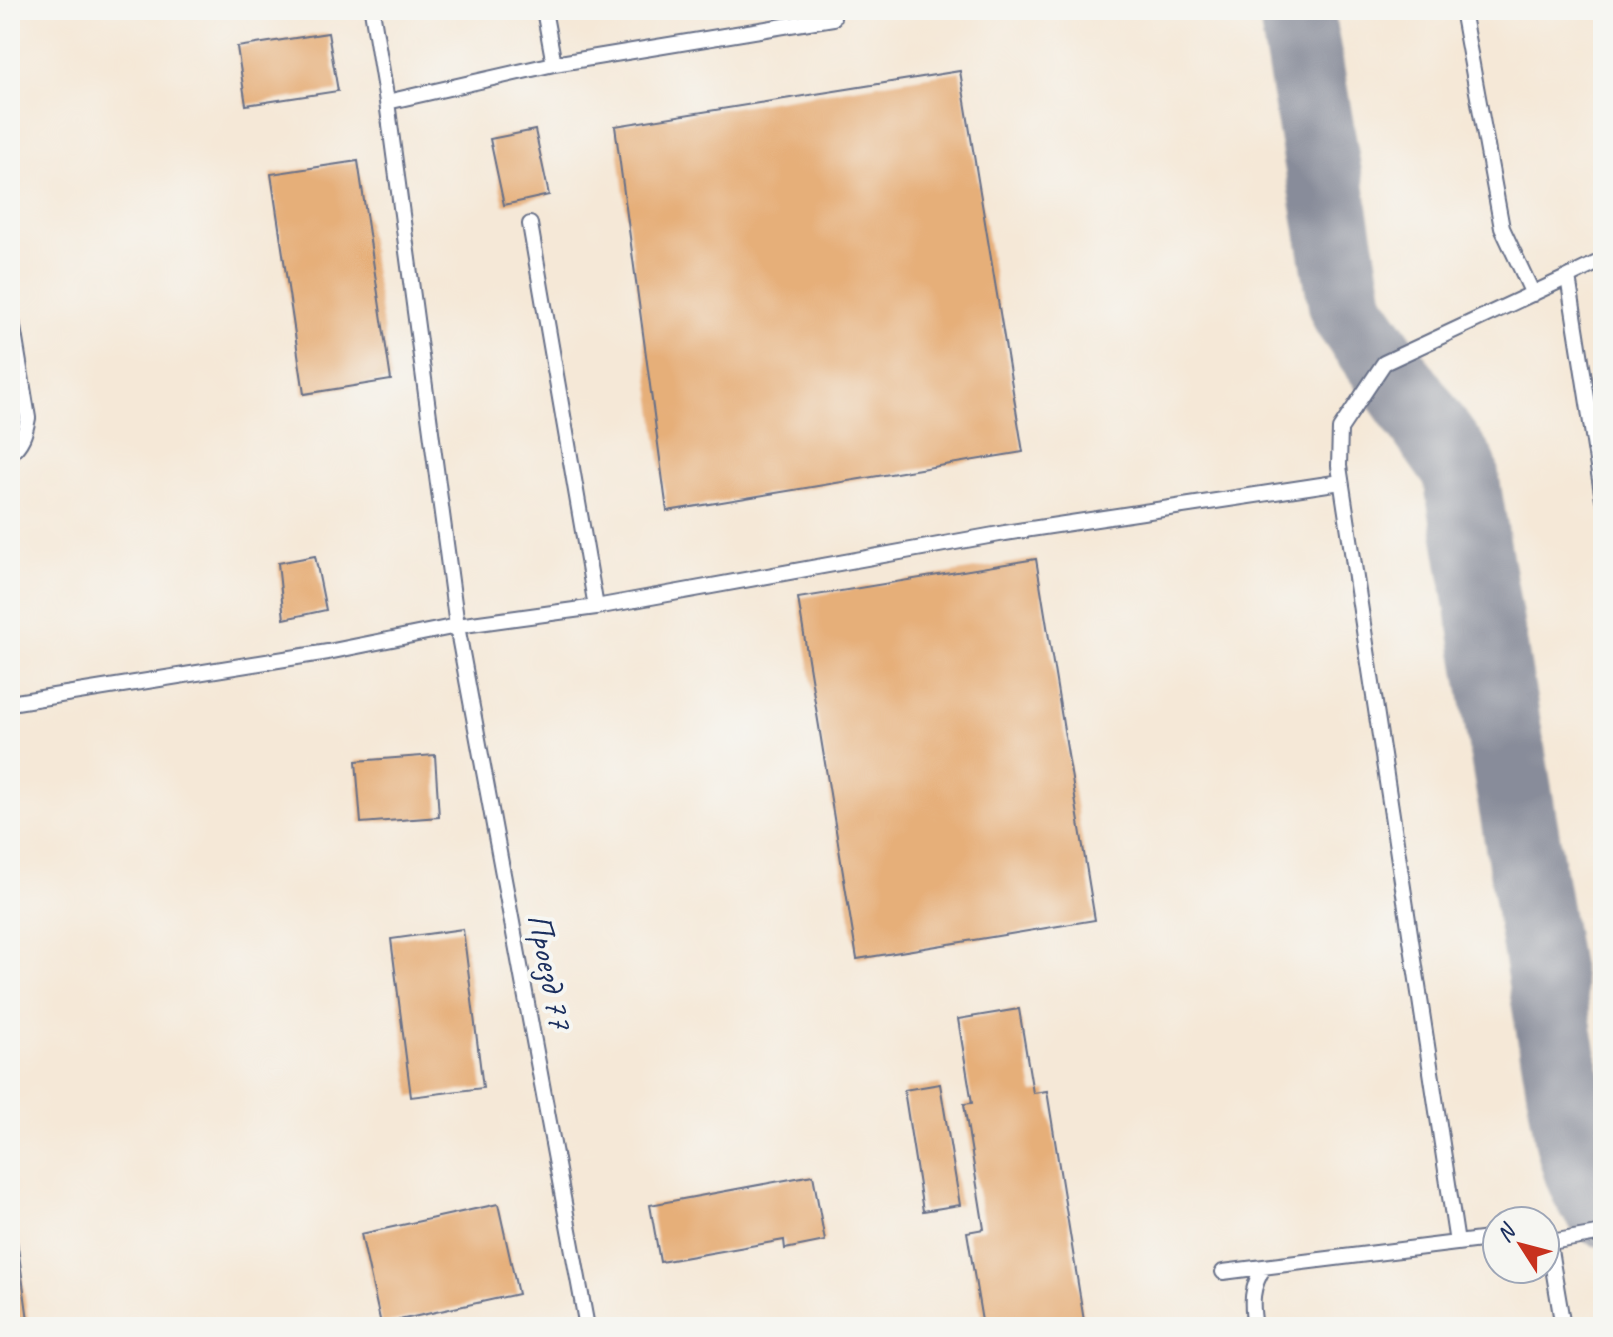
<svg xmlns="http://www.w3.org/2000/svg" width="1613" height="1337" viewBox="0 0 1613 1337" font-family="Caveat,sans-serif">
<style>
.lines{fill:none;stroke-linecap:round;stroke-linejoin:round}
.taxiway{stroke:#888c9a;stroke-width:76}
.building{fill:#e6af79}
.lane-casing{stroke:#677088;stroke-width:18}
.lane{stroke:#fff;stroke-width:14}
.labels{text-anchor:middle;stroke-width:8;stroke-linejoin:round;paint-order:stroke}
.street-label{font-size:34px;fill:#1b2f5e;stroke:#f6f6f2}
</style>
<rect width="100%" height="100%" fill="#f6f6f2"/>
<filter id="ink" filterUnits="userSpaceOnUse"><feTurbulence type="fractalNoise" baseFrequency=".0125" numOctaves="2"/><feDisplacementMap in="SourceGraphic" scale="16" xChannelSelector="R" yChannelSelector="G"/><feConvolveMatrix kernelMatrix="1 2 1 2 8 2 1 2 1" color-interpolation-filters="sRGB"/></filter>
<filter id="wash" filterUnits="userSpaceOnUse"><feTurbulence type="fractalNoise" baseFrequency=".006" numOctaves="4" result="noise"/><feDisplacementMap in="SourceGraphic" scale="32" xChannelSelector="R" yChannelSelector="G"/><feGaussianBlur stdDeviation="1.8" result="paint"/><feColorMatrix in="noise" values="0 0 0 0 0 0 0 0 0 0 0 0 0 0 0 0 0 1.4 0 .05"/><feComposite in="paint" operator="in"/></filter>
<g filter="url(#wash)">
<rect width="100%" height="100%" fill="#f5e8d7"/>
<g class="lines">
<!-- taxiway -->
<path class="taxiway" d="M1296,10L1346,304L1350,315L1460,470L1572,1136C1578,1162 1585,1188 1603,1209"/>
</g>
<g id="blocks">
<!-- building -->
<path class="building" d="M328,33L338,91L246,105L237,47Z
M960,71L1023,452L667,511L615,126Z
M535,130L549,195L504,205L490,139Z
M358,161L391,380L304,394L271,174Z
M315,556L326,610L284,619L278,563Z
M1036,559L1095,920L857,959L798,598Z
M435,755L439,817L361,823L356,761Z
M463,929L483,1088L411,1097L391,939Z
M1019,1009L1033,1093L1047,1091L1085,1327H983L967,1232L984,1229L964,1104L972,1103L958,1019Z
M940,1084L960,1205L923,1211L904,1090Z
M813,1175L825,1241L785,1249L784,1240L660,1262L650,1205Z
M10,1204H12L29,1327H10Z
M498,1204L518,1294L381,1324L361,1234Z"/>
</g>
</g>
<g filter="url(#ink)">
<use href="#blocks" fill-opacity="0" stroke="#677088" stroke-width="2"/>
<g class="lines">
<defs>
<path id="lane" d="M372,10L387,102
M544,10L554,64L387,102L457,626L587,1327
M1462,10L1502,228L1533,294
M554,64L833,18
M530,224L596,607
M1603,260L1568,277L1603,499
M10,309L28,418C25,434 22,443 10,454
M10,703L328,652L457,626L596,607L1005,533L1341,482
M1457,1243L1339,466L1340,429L1384,363L1568,277
M1545,1243L1603,1233
M1549,1244L1563,1327
M1223,1272L1497,1238
M1255,1327C1251,1303 1251,1287 1264,1267"/>
</defs>
<!-- lane casing -->
<use href="#lane" class="lane-casing"/>
<!-- lane -->
<use href="#lane" class="lane"/>
</g>
</g>
<g class="labels">
<!-- street labels -->
<g class="street-label">
<text transform="translate(551 971) rotate(79)" y="12">Проезд 77</text>
</g>
</g>
<!-- margin -->
<rect width="1613" height="1337" fill="none" stroke="#f6f6f2" stroke-width="40"/>
<!-- north arrow -->
<g transform="translate(1521 1245) rotate(306)"><circle r="38" fill="#f6f6f2" stroke="#9ea6b7" stroke-width="2"/>
<path d="M0-6L14 30L0 20L-14 30Z" fill="#c8321e"/>
<text y="-12" font-size="22" font-weight="bold" text-anchor="middle" fill="#1b2f5e">N</text>
</g>
</svg>
